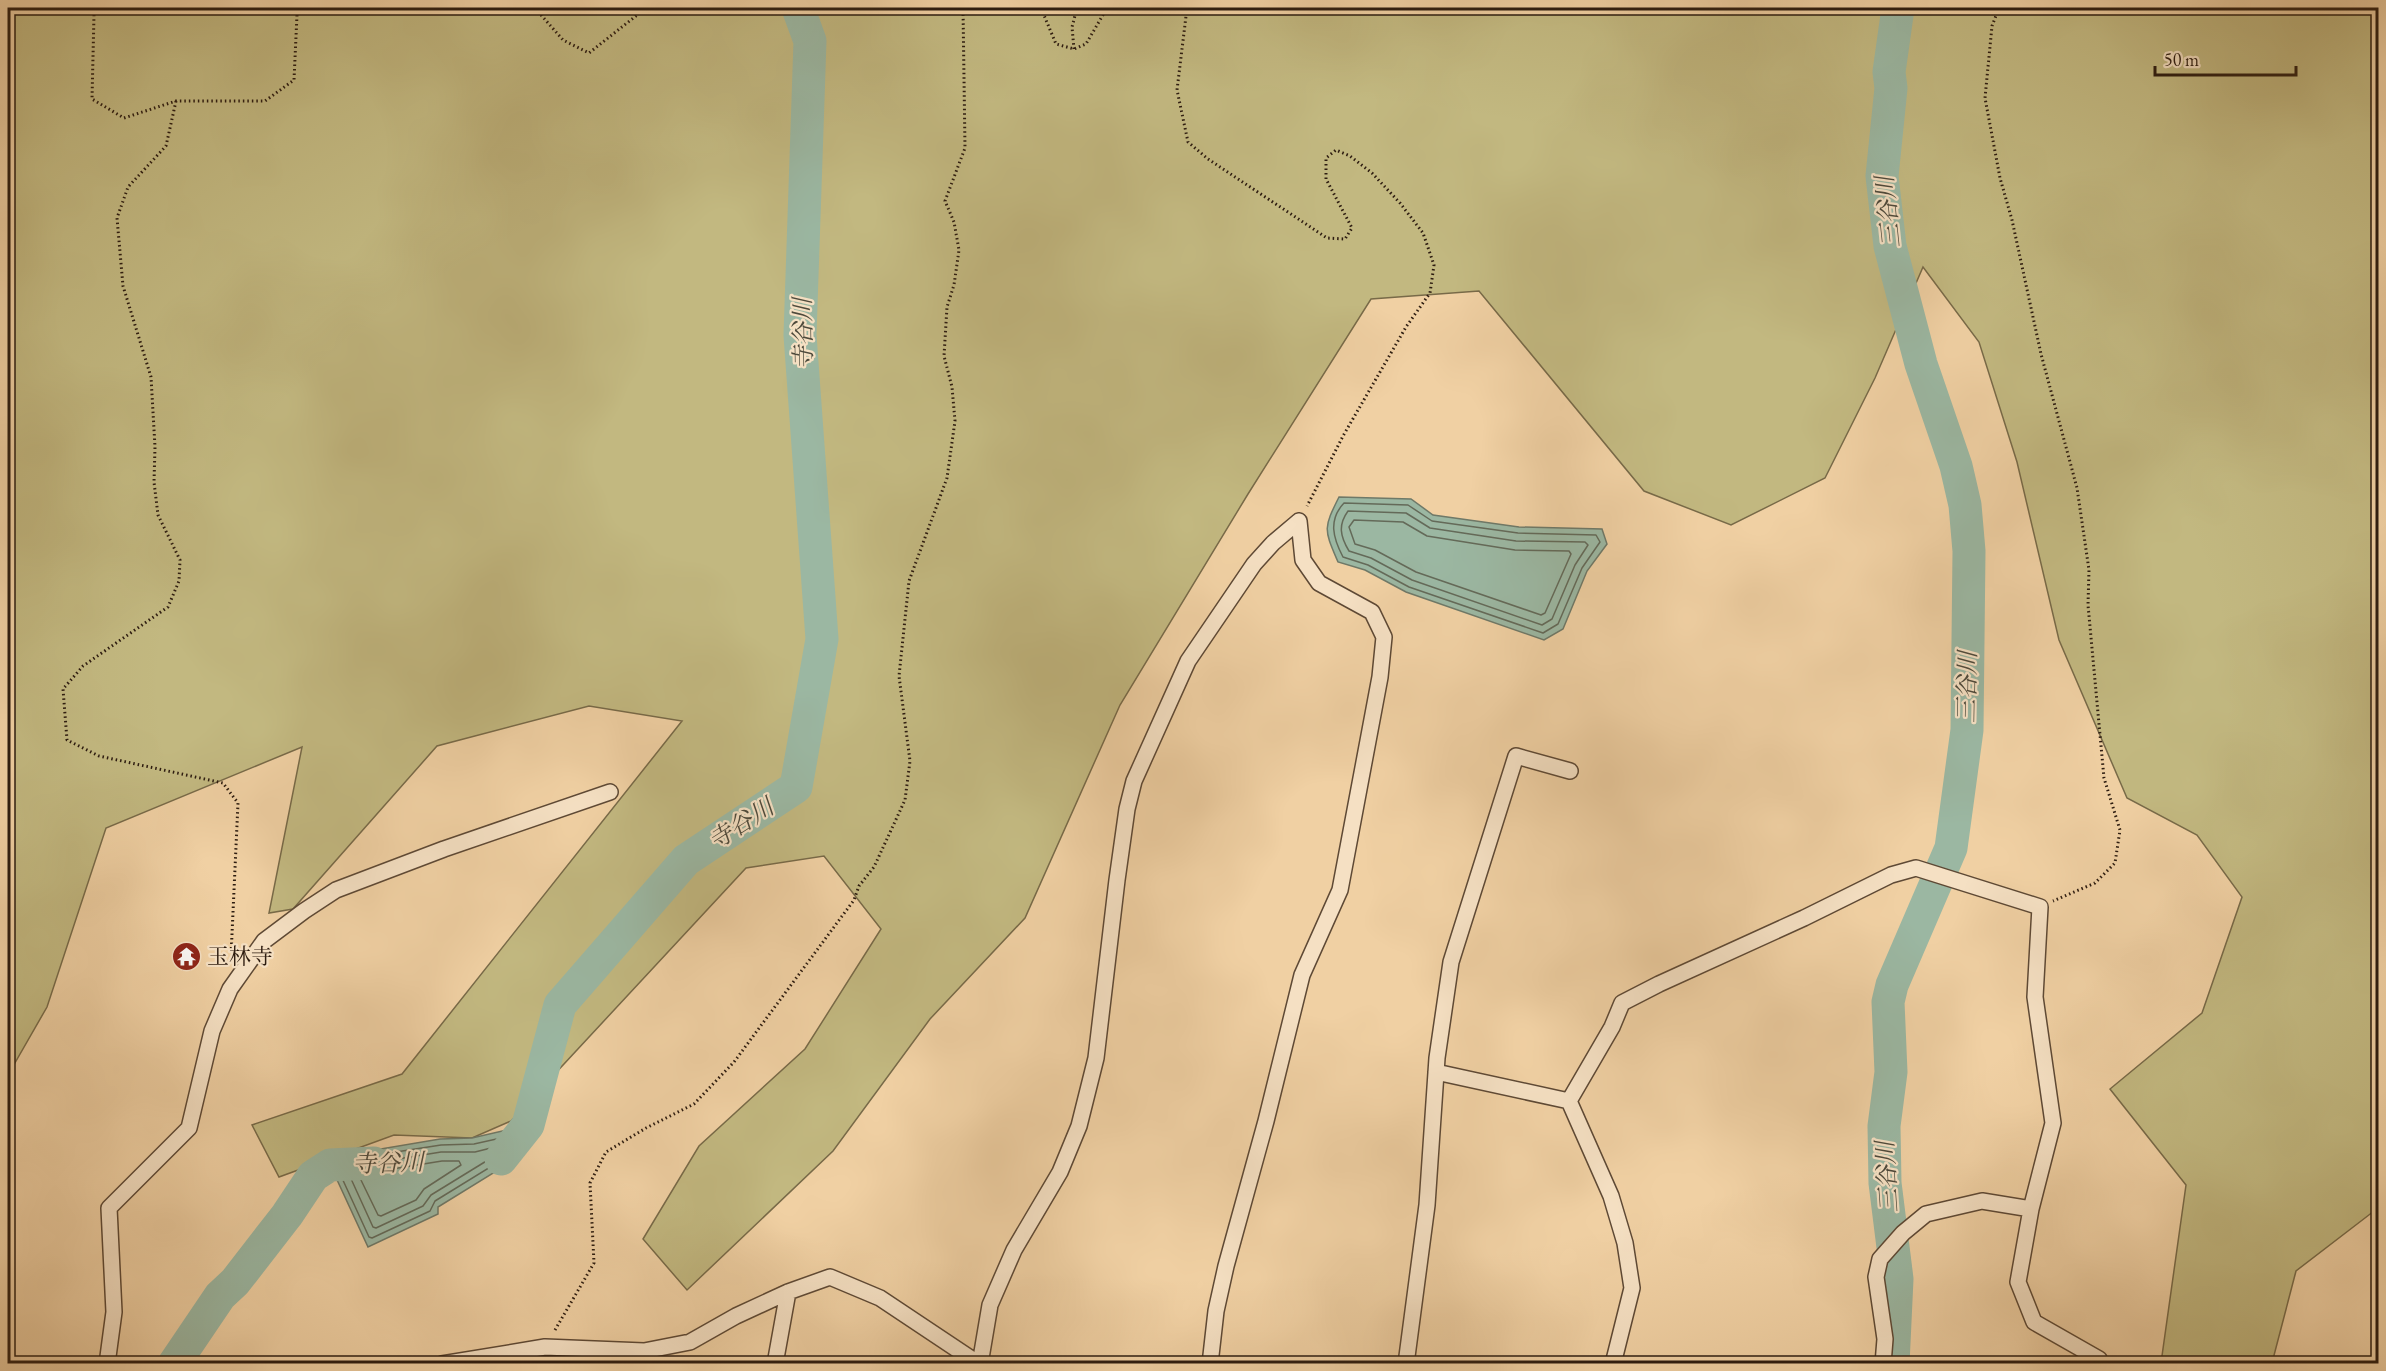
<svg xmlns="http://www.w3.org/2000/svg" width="2386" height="1371" viewBox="0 0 2386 1371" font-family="'EB Garamond','Noto Serif JP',serif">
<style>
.green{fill:#c2b880;stroke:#786a48;stroke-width:1.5}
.water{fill:#9bb7a2;stroke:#6f7968;stroke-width:1.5}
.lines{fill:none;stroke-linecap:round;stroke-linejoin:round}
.shore{stroke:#646a59;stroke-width:1.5}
.river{stroke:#9bb7a2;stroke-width:33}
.street-casing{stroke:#5e4935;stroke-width:18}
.path{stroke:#2d1c10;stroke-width:3;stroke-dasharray:1.5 3;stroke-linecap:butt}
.street{stroke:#f5e0c3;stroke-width:15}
.labels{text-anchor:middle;stroke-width:4.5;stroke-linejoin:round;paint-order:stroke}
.poi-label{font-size:22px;fill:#2d1c10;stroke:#f5e0c3;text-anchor:start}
.water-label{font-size:24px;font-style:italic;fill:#4e4a3c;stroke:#f5e0c3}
</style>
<rect width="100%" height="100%" fill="#f0d0a3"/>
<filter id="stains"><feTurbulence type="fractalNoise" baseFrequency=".00333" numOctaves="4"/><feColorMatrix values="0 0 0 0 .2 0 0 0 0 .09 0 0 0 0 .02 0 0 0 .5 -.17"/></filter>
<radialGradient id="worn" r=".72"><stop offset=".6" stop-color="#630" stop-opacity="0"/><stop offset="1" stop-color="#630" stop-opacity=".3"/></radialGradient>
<!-- green -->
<path class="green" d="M8,8H2378V1208L2296,1271L2272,1363H2161L2186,1185L2110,1089L2202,1013L2242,897L2197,835L2127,798L2059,640L2017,462L1979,342L1923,267L1875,378L1825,478L1731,525L1644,491L1479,291L1371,299L1248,494L1120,705L1025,918L930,1019L833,1151L687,1290L643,1239L699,1146L805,1049L881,929L824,856L746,868L511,1121L472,1138L394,1135L279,1177L252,1125L402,1074L682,721L589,706L437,746L293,909L269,913L302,747L106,828L47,1007L8,1075Z"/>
<!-- water -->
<path class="water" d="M1339,497L1411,499L1433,515L1519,527L1602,529L1607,544L1587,571L1563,629L1544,640L1406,592L1365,570L1338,562C1324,529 1323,529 1339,497Z
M528,1125L519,1157L438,1207V1214L368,1247L327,1158L440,1139L472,1138Z"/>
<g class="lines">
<!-- shore -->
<path class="shore" d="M1344,503L1408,505L1432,521L1518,533L1596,535L1600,542L1582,568L1558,624L1543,633L1409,587L1368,565L1343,557C1333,538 1328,520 1344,503Z
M1348,511L1406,513L1430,528L1516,541L1585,542L1588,545L1575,565L1552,619L1542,625L1412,580L1371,558L1349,551C1340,536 1338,525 1348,511Z
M1354,520L1403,522L1427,536L1515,550L1569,551L1571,554L1545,613L1541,615L1416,572L1375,550L1355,544L1349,527Z
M515,1135L518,1138L513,1153L435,1201L430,1211L372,1238L369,1237L336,1165L338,1161L441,1145L474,1144Z
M499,1146L502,1148L501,1152L431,1195L423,1206L376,1228L373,1227L347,1170L349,1167L441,1152H475Z
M442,1161H459L461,1165L424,1189L416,1200L381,1216L378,1215L360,1178L361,1174Z"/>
<!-- river -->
<path class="river" d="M501,1159L528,1125L560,1005L686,860L796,787L822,639L800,335L810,41L798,8
M174,1364L220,1296L235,1282L287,1215L313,1176L330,1165L374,1163
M1893,1364L1897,1279L1885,1183L1884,1126L1891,1072L1888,1002L1892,985L1951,848L1967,730L1969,551L1965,505L1956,466L1921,364L1890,246L1882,176L1891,88L1889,72L1898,8"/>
<defs>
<path id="street" d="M1436,1072L1569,1101
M107,1364L114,1312L109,1208L189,1128L212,1031L230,989L264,941L304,911L336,890L444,849L610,792
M442,1364L545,1347L644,1351L690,1342L736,1316L788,1292L830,1277L880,1298L979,1364
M775,1364L788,1292
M980,1364L990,1305L1014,1250L1060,1172L1079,1126L1096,1058L1117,880L1127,809L1134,781L1188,661L1254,564L1273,543L1299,521
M1210,1364L1216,1311L1226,1266L1266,1121L1302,975L1340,890L1380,677L1384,637L1372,612L1319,583L1303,560L1299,521
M1406,1364L1427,1205L1437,1058L1451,962L1516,756L1570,771
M1613,1364L1632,1288L1625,1243L1611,1196L1569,1101L1612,1027L1622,1003L1659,984L1804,918L1891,875L1916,868L2040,907L2035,997L2053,1123L2031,1209L2018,1282L2034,1322L2099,1359V1364
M1883,1364L1885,1339L1876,1277L1880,1259L1903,1233L1926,1214L1982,1201L2031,1209"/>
</defs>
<!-- street casing -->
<use href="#street" class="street-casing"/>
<!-- path -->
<path class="path" d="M88,8L94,15L92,99L124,118L176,101H265L294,80L297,15L301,8
M535,8L563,40L589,53L646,8
M1041,8L1056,44L1074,49L1086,44L1107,8
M1187,8L1177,90L1188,142L1208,159L1327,238L1345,239L1352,228L1326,179V158L1336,150L1350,156L1372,173L1400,203L1423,233L1434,265L1430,293L1406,327L1343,436L1307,506
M1999,8L1992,26L1985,98L2000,178L2012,220L2041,354L2077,488L2089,570L2088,605L2104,778L2120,830L2115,863L2095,883L2053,901
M1074,49L1072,27L1077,8
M176,101L166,146L128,187L117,218L123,286L151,377L155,447L154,482L158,515L180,560L179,581L168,607L83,666L63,689L67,740L99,756L223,783L238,803L231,956
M555,1330L594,1263L590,1183L606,1152L646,1128L694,1104L734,1062L854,900L859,886L874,867L905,800L910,761L899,676L909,581L947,478L955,421L952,387L944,356L947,307L954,285L959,250L954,222L945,201L965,148L963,8"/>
<!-- street -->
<use href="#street" class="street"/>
</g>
<!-- icons -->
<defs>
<symbol id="temple-disc" viewBox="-11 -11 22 22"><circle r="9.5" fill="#8f2418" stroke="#f5e0c3"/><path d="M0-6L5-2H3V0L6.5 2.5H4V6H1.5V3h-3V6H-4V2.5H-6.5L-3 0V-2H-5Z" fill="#fff"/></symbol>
</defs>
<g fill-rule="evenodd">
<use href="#temple-disc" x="170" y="940" width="33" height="33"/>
</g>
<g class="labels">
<!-- poi labels -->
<g class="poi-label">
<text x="207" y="964">玉林寺</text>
</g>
<!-- water labels -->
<g class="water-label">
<text transform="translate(1888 212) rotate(-96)" y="8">三谷川</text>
<text transform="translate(803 334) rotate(-91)" y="8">寺谷川</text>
<text transform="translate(1967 687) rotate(-89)" y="8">三谷川</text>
<text transform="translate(741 824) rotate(-33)" y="8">寺谷川</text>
<text transform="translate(388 1163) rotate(-2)" y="8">寺谷川</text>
<text transform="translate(1887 1177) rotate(-94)" y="8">三谷川</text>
</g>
</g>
<!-- margin -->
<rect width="2386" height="1371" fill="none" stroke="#f0d0a3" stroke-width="30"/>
<rect x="9" y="9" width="2368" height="1353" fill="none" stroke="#2d1c10" stroke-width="3"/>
<rect x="15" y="15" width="2356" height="1341" fill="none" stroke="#2d1c10" stroke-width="1.5"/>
<!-- scale -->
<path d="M2155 66v9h141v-9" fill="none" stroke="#2d1c10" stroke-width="3"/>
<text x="2164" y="66" font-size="18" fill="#2d1c10" stroke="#f5e0c3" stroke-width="4.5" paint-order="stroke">50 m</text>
<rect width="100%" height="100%" filter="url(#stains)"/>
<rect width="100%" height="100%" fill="url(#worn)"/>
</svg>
